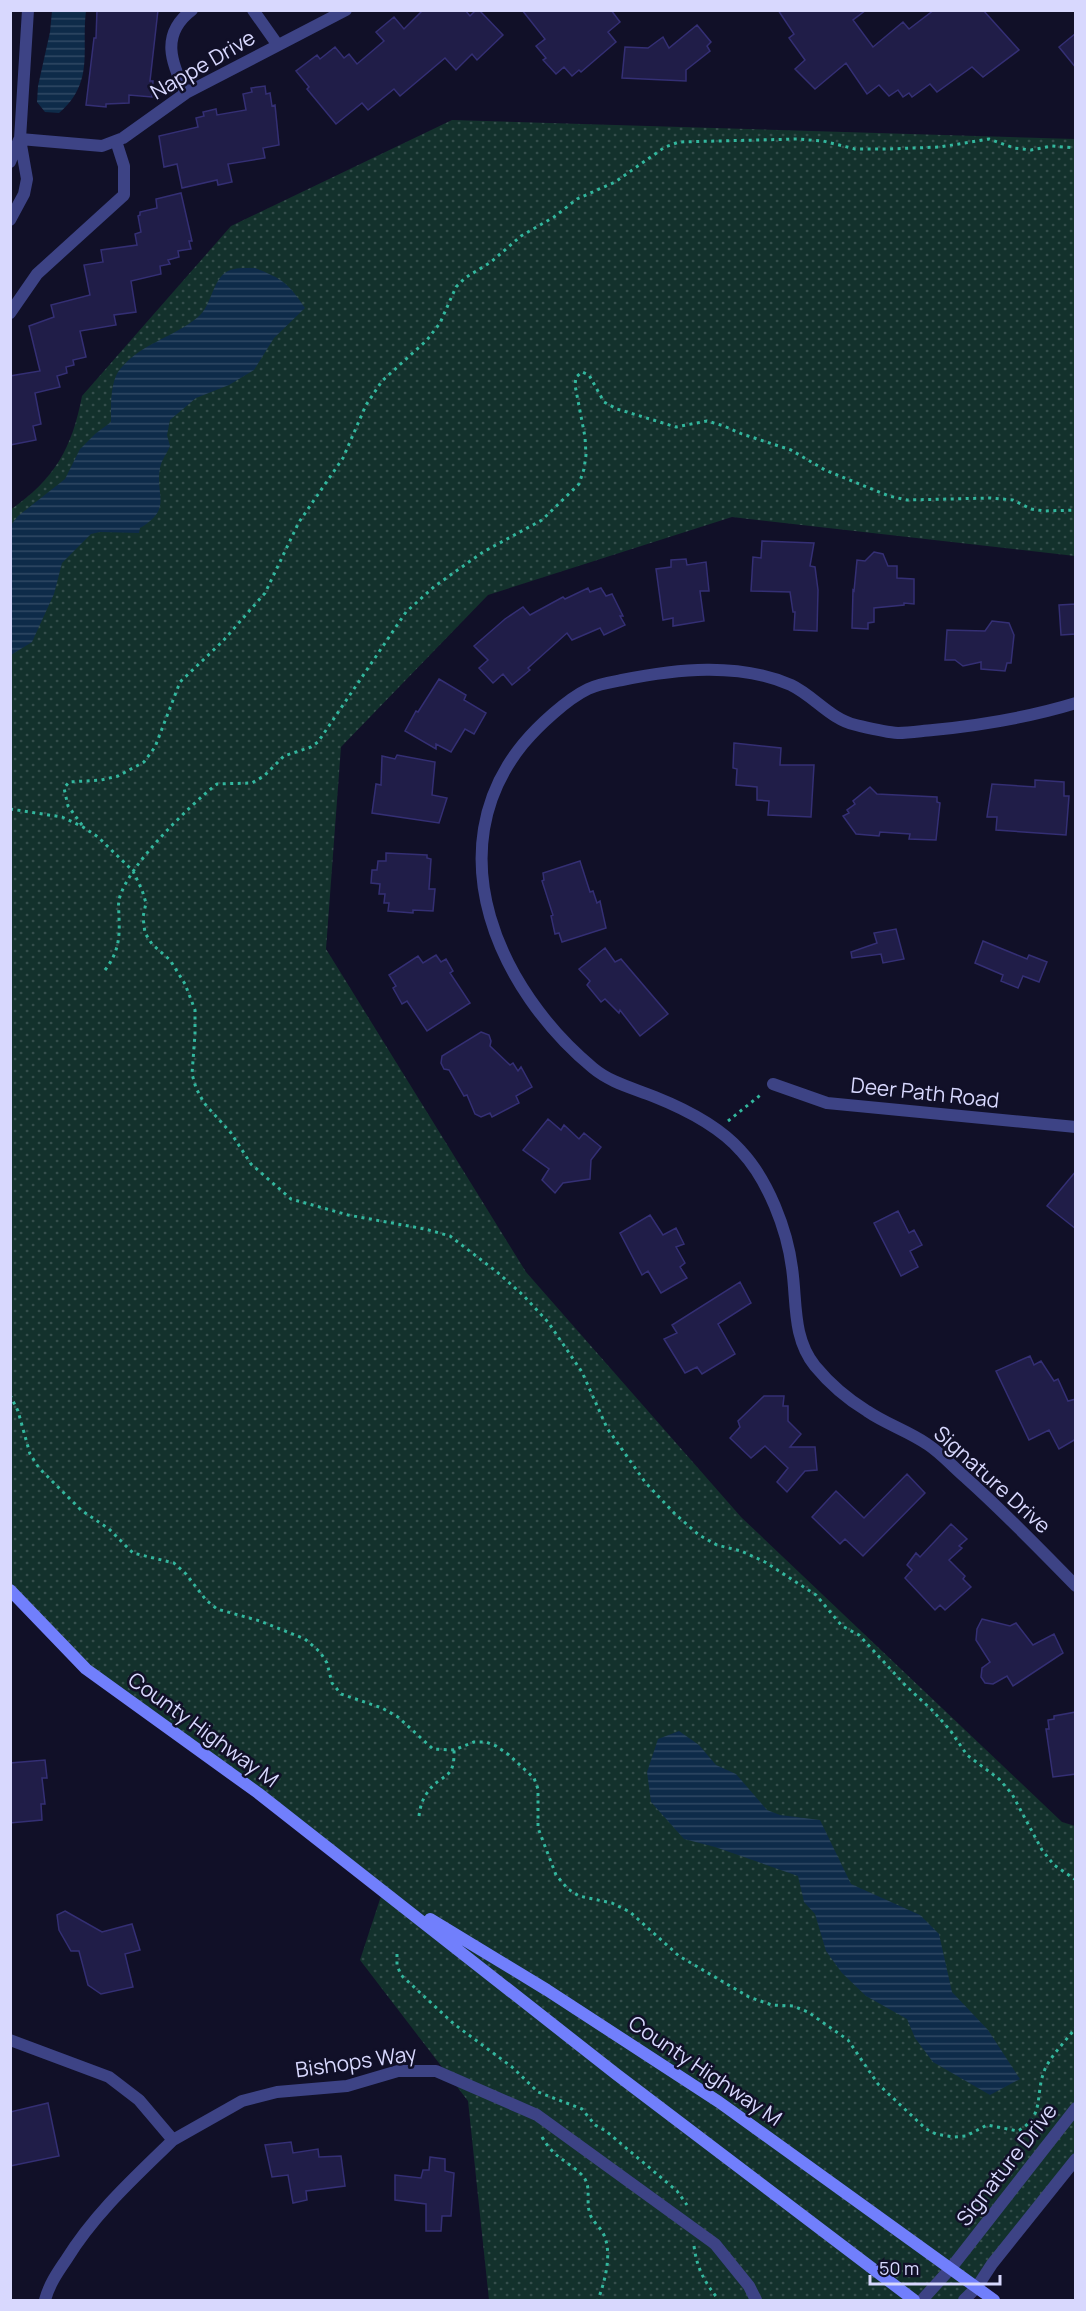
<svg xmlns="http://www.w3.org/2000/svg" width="1086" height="2311" viewBox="0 0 1086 2311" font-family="Manrope,sans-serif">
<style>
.grass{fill:url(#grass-dots)}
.water{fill:url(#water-rules)}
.building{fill:#201d48;stroke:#342f74;stroke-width:1.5}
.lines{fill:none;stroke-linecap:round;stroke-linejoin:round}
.path{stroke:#33b79e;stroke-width:3;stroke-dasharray:3 4.5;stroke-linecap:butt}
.minor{stroke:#3d4385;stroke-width:12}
.secondary{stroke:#717ffc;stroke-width:12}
.labels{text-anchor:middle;stroke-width:5;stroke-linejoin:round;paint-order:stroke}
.street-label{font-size:21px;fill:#d8d8fe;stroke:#111028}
</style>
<defs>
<pattern id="grass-dots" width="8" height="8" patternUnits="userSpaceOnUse" patternTransform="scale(1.5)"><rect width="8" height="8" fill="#13312c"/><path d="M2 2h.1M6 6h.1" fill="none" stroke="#354e4c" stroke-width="1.8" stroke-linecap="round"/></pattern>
<pattern id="water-rules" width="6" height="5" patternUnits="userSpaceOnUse" patternTransform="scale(1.5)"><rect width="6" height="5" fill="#0e2b49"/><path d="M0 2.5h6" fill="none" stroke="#304964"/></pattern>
</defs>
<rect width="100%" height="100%" fill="#111028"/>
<!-- grass -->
<path class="grass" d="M452,120L1075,139V556L732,517L488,595L341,747L326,949L526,1272L741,1517L1062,1822L1075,1826V2159L964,2300H489L468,2101L360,1960L383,1890L86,1669L11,1590L10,510C55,479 72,448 82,396L231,226Z"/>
<!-- water -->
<path class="water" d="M52,11H86C81,50 95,82 59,113L45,112L37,102L38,86L50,32Z
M255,268C283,279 288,283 305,308L274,338L254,370L229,385L196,398L170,420L167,435L170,446C167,453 161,461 160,468C155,495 173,509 140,528L139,533L100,532L91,534L62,563L54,594L32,642L11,655V525L18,516L65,479L80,449L95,434L111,422C111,408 110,385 118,372C138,344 173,338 198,317C212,306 212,279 228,271C235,267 248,268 255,268Z
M679,1731L699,1745L716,1765L736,1774L767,1810L780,1815L820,1820L851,1884L920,1915L939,1934L952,1992L988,2030L1020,2079L990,2095L933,2062L915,2038L907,2019L866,1996L842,1973L826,1951L815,1914L804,1902L798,1876L715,1847L684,1839L651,1802L647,1772L658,1739Z"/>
<!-- building -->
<path class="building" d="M97,10H158L150,81H153L152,97L129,95V103L106,104V107L86,105L94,38H96Z
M423,10H465L470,16L476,10H479L503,35L477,60L472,54L456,70L445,58L400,96L394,89L368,110L362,103L336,124L307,89L309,87L296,71L317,55L320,59L335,47L344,58L349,54L357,64L384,41L376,32L394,17L404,29Z
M522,10H611L620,22L608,32L616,42L581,72L579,70L572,76L564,67L556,74L543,60L546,58L536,46L545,39Z
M778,10H866L853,20L873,47L903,22L909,29L934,10H983L1019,50L983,77L972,67L937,92L930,84L912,97L909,93L903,97L898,90L889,96L879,85L867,94L846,63L815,89L795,69L805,60L789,38L794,34Z
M697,25L711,42L707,46L710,51L686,70V81L622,78L625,47L648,48L663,37L669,48Z
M1076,33V68L1059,47Z
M265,86L266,94L270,93L272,106L275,105L279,145L263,148L265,158L228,164L232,182L218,185L217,180L182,188L177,164L164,167L159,136L198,127L196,118L204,116L203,112L216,109L217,115L246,110L243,94L252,92L251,88Z
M181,193L192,241H189L191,249L178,251L179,257L168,260L170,264L160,266L161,274L131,281L136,312L114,315L116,325L80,331L86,357L73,360L74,365L66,367L67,373L57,376L60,387L35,393L41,424L33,426L36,440L10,445V376L40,371L29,326L54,317L51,305L90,295L84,265L103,262L101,250L137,245L135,234L141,232L138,216L140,215V212L157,208L156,199Z
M762,541L814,543L810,566L815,567L818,590L817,631L794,630L795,612H793L790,592L751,591L753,557L761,558Z
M874,552L883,554L888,566H897V578L914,579V604L904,603V605L874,608V622L868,623V629L852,628L853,590L854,591L857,560L865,561Z
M686,559L687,565L706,562L709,591H700L704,621L673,626V618L663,620L656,569L671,567V560Z
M588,588L590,592L601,588L606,596L612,594L623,616H620L625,625L604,635L600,628L572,640L567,633L528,668L530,670L512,685L503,674L493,683L479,668L488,660L474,646L505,619L523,607L530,615L563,597L565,599Z
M1076,604V634L1061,635L1059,605Z
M992,621L1009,623L1014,635L1011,663H1007L1005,671L981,669V662L963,666L955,660H945L947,630L985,631Z
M439,679L466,695L464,700L486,713L474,734L465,729L451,752L436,744V749L405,731L416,711L418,712Z
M734,743L781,748L780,765H814L811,817L768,815L769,801L757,800V787L736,785L737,769L733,768Z
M397,755L435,762L432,795L447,798L439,823L372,813L376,784L381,785L382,756L395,759Z
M1035,780L1064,782V796H1069L1066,835L996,830L997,817H987L992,784L1035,787Z
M870,787L877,794L937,797V802L940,803L936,840L909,839L910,834L880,832L879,836L856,834L843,816L849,813L847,810L855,804L853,801Z
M386,853L427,855V858L431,859L429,889H435L433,911L413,910V913L388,911L389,903H384L385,894H379L380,884L371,883L372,870H377L378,861H386Z
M580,861L590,892L593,891L597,903L600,901L606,928L562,942L559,933L555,934L551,916L553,915L542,881L544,880L543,873Z
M896,929L904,959L883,963L881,954L852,958L851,952L877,943L874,933Z
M983,941L1027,959L1029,955L1047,962L1039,982L1023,976L1018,988L1001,981L1003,975L975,963Z
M605,948L615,962L621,959L668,1014L640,1036L620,1010L619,1013L605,999L601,1002L587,985L590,981L579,969Z
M436,955L441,962L446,959L453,971L450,973L470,1003L427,1031L407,1001L402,1004L393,988L396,986L389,975L418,956L423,963Z
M481,1032L489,1035L491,1041L490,1046L510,1065L513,1063L518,1071L521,1067L532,1087L516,1096L519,1103L492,1117L490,1113L481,1117L475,1114L467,1095L464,1096L449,1070L444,1069L441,1063L442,1056Z
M548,1119L561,1130L564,1125L579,1139L584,1133L601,1147L591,1160L590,1179L563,1183L555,1193L542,1180L549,1169L523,1150Z
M1076,1171V1229L1047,1206Z
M898,1211L909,1233L914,1230L922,1245L910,1251L918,1267L901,1276L874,1223Z
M650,1215L663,1235L676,1228L684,1244L676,1247L685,1263L680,1267L687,1278L661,1293L648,1271L642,1275L620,1233Z
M740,1282L751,1303L718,1324L735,1354L702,1374L697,1367L685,1373L664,1339L677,1333L672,1325Z
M1030,1356L1034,1365L1041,1361L1054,1381L1058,1379L1068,1401L1076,1399V1439L1059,1449L1049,1430L1029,1440L996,1371Z
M764,1396H784L783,1406H788V1421L801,1434L790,1447H815L817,1470L805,1471L787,1492L777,1482L788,1468L765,1446L751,1458L730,1438L740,1427L738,1421Z
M907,1474L925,1493L863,1556L845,1539L840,1544L812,1517L836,1491L864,1518Z
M951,1524L967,1539L959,1546L962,1548L949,1560L965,1576L963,1579L971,1587L945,1610L940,1605L935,1610L905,1578L912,1570L907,1565L916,1553L920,1557Z
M982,1619L1010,1626L1016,1623L1033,1645L1054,1634L1063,1653L1013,1686L1007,1676L993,1684L985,1683L981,1677L982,1668L990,1662L976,1640L977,1629Z
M1076,1712V1774L1053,1777L1046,1729H1049L1048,1720L1054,1719V1716Z
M45,1760L47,1778H42L45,1804H41L42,1820L10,1823V1763Z
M65,1911L102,1932L132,1924L140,1950L125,1954L133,1987L101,1994L88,1985L79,1951H71L59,1930L57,1915Z
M48,2103L59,2156L10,2166V2112Z
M291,2142L293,2153L318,2149L319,2157L341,2156L345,2186L306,2191L307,2200L293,2203L288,2175L272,2177L265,2145Z
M430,2157L445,2159V2171L454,2173L451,2216H442L441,2231H426V2204L395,2200V2175L421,2178L423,2170H429Z"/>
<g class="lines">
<!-- path -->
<path class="path" d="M10,809L62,817L83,827L98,837L133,871L142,890L146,903L143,917L145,933L152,944L170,960L185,984L195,1010V1034L192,1074L196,1088L204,1103L231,1133L251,1164L291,1199L348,1215L425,1229L450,1236L497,1272L523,1295L548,1322L582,1372L607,1428L645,1482L675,1514L699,1535L717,1545L741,1551L765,1562L816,1595L842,1626L859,1635L906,1686L932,1710L950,1730L967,1755L999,1779L1012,1794L1042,1850L1054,1865L1076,1880
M82,825L68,806L64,788L69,782L101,780L118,776L144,762L155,747L180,682L223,641L265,593L299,522L343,458L366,405L382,381L427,340L440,323L456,287L465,278L491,262L521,236L554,217L577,199L615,182L665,147L679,142L797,139L823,141L855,149H888L940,147L989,139L1014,148L1031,150L1052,146L1076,148
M105,970C118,953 120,939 119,918C119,912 118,905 119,900C126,867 190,805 217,784L252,783L264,776L284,756L311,747L318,742L406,612L435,586L483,552L542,520L579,484L584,469L586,455L585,437L575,385L576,377L582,372L589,375L604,402L617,409L676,427L707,421L724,426L742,434L791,450L825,470L889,496L907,500L991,498L1013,500L1031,509L1044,511L1076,510
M728,1121L763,1093
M10,1395L18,1411L30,1454L39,1468L81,1510L109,1529L133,1553L174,1563L186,1574L206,1600L217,1609L260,1621L305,1639L320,1652L327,1663L332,1683L341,1694L382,1708L398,1717L433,1749L454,1750L474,1742H486L496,1746L509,1755L534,1778L538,1789V1828L556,1875L568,1889L579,1896L612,1903L630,1912L679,1956L749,1997L772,2005L793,2006L808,2012L848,2040L878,2084L926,2129L936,2134L954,2137L966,2136L987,2125L1018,2131C1046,2115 1034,2095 1045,2069C1052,2054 1066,2041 1076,2027
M419,1816C420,1808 422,1800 427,1793C441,1772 455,1782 454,1750
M397,1954V1965L401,1975L454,2024L512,2067L538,2092L582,2109L595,2125L606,2131L677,2191L687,2205
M542,2137C554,2158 565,2159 581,2174C593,2185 585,2200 590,2214C592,2221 599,2226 603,2233C613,2252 605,2281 598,2300
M694,2246C697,2269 705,2283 719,2300"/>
<!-- minor -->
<path class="minor" d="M253,10L277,44
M186,93C171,63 160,34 192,10
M20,139L102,146L123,138L186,93L346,10
M10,162L19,140
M10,220L24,194L27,179L20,139L28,10
M10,313L37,274L124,195V166L116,141
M1076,703C1027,718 983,725 933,730C921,731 910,733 898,733C885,732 869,728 856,725C830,719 814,696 791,685C738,662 676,669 622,680C611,682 598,684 588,689C567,699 538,726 523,744C436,851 499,990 593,1068C611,1083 633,1088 655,1097C685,1109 719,1126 741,1151C768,1180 787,1229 792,1268C797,1302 792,1337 815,1366C829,1383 849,1400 867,1411C886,1424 908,1431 927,1444C941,1453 953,1467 966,1478C1004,1512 1040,1549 1076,1586
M773,1084L827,1103L1076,1127
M10,2040L109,2077L139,2100L173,2140
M45,2300C49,2285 57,2273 66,2260C95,2213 134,2178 173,2140L242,2101L277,2092L347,2086L398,2071H436L537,2115L715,2244L749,2286L756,2300
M922,2300L951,2268L1076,2108
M964,2300L977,2287L992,2264L1076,2159"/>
<!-- secondary -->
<path class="secondary" d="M10,1590L86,1669L258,1793L616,2074L914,2300
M430,1919L547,1990L719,2102L994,2300"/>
</g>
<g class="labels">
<!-- street labels -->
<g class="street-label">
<text transform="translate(203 65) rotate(-30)" y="7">Nappe Drive</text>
<text transform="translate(925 1093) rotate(6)" y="7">Deer Path Road</text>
<text transform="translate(992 1480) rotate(42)" y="7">Signature Drive</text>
<text transform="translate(203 1730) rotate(36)" y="7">County Highway M</text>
<text transform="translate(356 2062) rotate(-8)" y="7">Bishops Way</text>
<text transform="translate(705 2071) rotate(34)" y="7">County Highway M</text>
<text transform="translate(1007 2165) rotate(-52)" y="7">Signature Drive</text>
</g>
</g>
<!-- border -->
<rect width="1086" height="2311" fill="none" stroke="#d8d8fe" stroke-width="24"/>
<!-- scale -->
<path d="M870 2275v9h130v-9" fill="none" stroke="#d8d8fe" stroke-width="3"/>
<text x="879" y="2275" font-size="18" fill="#d8d8fe" stroke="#111028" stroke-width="4.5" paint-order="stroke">50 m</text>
</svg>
